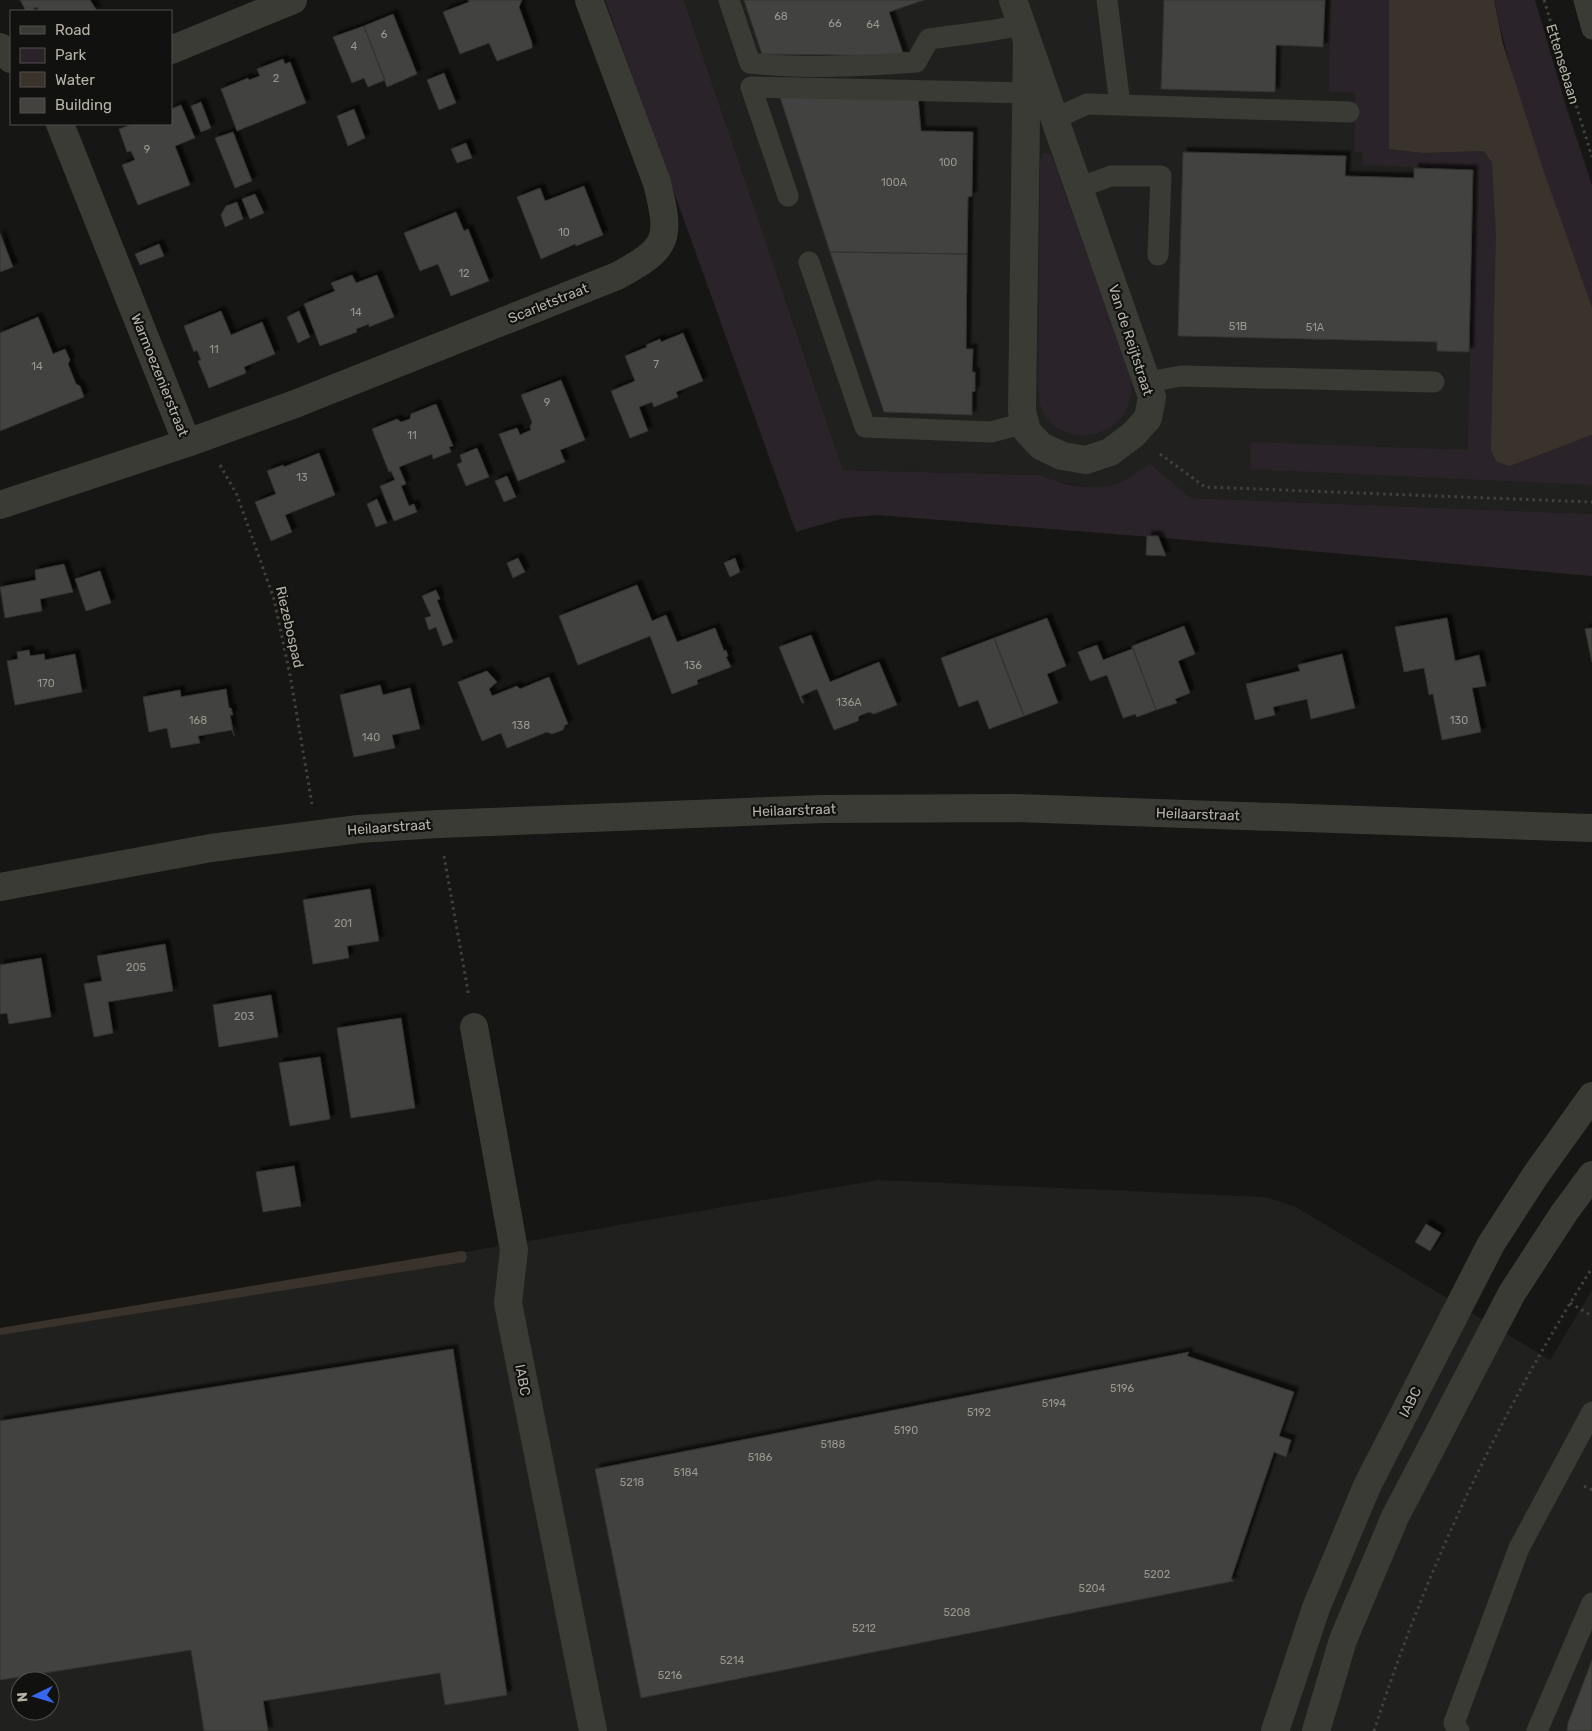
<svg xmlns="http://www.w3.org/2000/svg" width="1592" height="1731" viewBox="0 0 1592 1731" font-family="Rubik,sans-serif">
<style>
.built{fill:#20201e;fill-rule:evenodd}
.green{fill:#2b232a}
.water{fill:#3a332b}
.building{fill:#43423f;stroke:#32322f;filter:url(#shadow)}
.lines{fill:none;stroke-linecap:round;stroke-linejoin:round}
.path{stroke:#42413c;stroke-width:3;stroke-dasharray:2.5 4;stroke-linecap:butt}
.service{stroke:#3b3b36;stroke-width:21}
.minor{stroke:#3b3b36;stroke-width:28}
.tertiary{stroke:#3b3b36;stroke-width:28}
.labels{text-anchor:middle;stroke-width:4.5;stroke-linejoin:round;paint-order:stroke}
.number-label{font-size:11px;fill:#99968d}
.street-label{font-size:14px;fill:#b6b2a7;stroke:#111110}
</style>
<defs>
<filter id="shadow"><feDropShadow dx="4.5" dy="-4.5" stdDeviation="1" flood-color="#0009"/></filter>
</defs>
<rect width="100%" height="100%" fill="#161614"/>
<!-- built -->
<path class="built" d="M684,0H1442L1592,471V514L1191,498L1084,487L1055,481L1040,475L843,470Z
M878,1180L1263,1197L1279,1201L1296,1207L1550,1360L1592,1290V1731H0V1333ZM20,1681H50V1711H20Z"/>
<!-- green -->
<path class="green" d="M605,0H684L843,470L1040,475C1065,486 1098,493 1124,481C1133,476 1142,469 1150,464L1191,498L1592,514V576L1164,538L877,515L844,518L796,532Z
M1331,0H1389V149L1422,153L1484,151L1492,163L1511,466L1592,435V485L1251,469V442L1468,450L1474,169L1363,165V152H1355V92H1329Z
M1494,0H1535L1566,106L1592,185V307C1556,206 1516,105 1494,0Z
M1043,153L1051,154L1130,374C1132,388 1132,403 1123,415C1102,445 1050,441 1040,404C1038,398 1039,390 1038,384L1040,163Z"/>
<!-- water -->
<path class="water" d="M1389,0H1494L1503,44L1544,172L1592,307V435L1510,466L1497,462L1491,450L1496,235L1492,163L1484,151L1422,153L1389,149Z
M461,1251L466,1252L467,1258L465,1262L0,1335V1328Z"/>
<!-- building -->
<path class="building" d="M20,0H90L97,11H39L37,7L30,11H26Z
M468,0H522L519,7L532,43V48L497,61L489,43L460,54L443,12L469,2Z
M744,0H924L889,12L904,56L762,54Z
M1164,0H1325L1323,47L1276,45L1275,92L1161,89Z
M393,14L417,74L387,87L364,26Z
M364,26L385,80L368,87L364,78L352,83L333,37Z
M283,59L285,64L290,62L306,103L237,131L221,89L248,78L249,80L260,76L257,69Z
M444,73L456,103L439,110L427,80Z
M779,94L918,97L921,131L973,132L972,196L968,197L967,254L830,252Z
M201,102L211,128L201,132L191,106Z
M181,105L195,138L175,146L190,185L138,205L122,165L135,160L131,151L127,152L119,129L133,124H171V109Z
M354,109L365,138L348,146L337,116Z
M233,132L252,181L235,188L215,138Z
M466,143L472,158L457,163L451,149Z
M1183,152L1346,156L1345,176L1414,178V168L1473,170L1469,352L1437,351V342L1178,336Z
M584,186L603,235L576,246L575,244L541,259L517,197L540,188L545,201Z
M255,194L264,213L250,219L242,199Z
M237,202L243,219L225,227L221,215L226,206Z
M456,212L464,231L468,229L489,281L451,296L438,264L420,271L404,233Z
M0,233L13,267L0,272Z
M159,244L164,256L140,265L135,254Z
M830,252L967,254L966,349H973L972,372H975V391L972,392V415L884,412Z
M352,275L356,283L377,275L394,317L369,327V324L356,329L357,332L320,346L304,304L335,291L331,283Z
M221,311L231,335L262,322L275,354L244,367L246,373L209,388L198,361L201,360L197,350L194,352L184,326Z
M299,311L310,337L298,343L287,317Z
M38,317L53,354L65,349L70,360L68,364L76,384L80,386L84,397L0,431V333Z
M683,333L703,381L676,392L678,397L654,407L652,402L639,407L648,431L630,438L611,391L635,381L625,356L647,347L646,345L660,339L661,342Z
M561,380L585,440L560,450L565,462L518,481L499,434L517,428L520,435L531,430L530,427L532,422L521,395Z
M436,404L453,446L449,447L451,452L433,459L432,454L399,467L406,484L401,486L409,506L414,504L417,512L394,521L380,486L395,480L391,471L389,472L372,429L397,419L401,422L410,419L411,414Z
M477,448L489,477L466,486L457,464L462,462L460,455Z
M319,453L335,495L285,515L292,532L271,541L255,502L276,494L267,471L283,465L284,467Z
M507,476L516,497L504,502L495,481Z
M377,499L387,523L376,527L367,504Z
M1147,536H1158L1166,556L1146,555Z
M518,558L525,572L513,578L507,563Z
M735,558L740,572L730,577L724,563Z
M64,564L73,592L40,599L42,611L5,618L0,587L36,580L35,570Z
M100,571L111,603L86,611L75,579Z
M637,585L652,621L666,615L677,642L715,628L724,651L726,650L728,656L726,657L731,667L697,680L698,684L672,694L650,636L578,665L559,616Z
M436,590L440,599L437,600L453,642L443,646L436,627L429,630L425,618L431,616L422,596Z
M1047,618L1066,666L1047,674L1058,703L1024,716L994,638Z
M1447,618L1455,661L1479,655L1486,686L1472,688L1481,732L1442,740L1433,694L1429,695L1424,668L1404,672L1395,627Z
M1184,626L1195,654L1178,661L1190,693L1175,699L1177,703L1156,710L1132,646Z
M1592,628V662L1585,629Z
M811,635L830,682L879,662L897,705L874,714L869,712L859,716L858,721L834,730L817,689L801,696L804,703H802L779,647Z
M994,638L1024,716L989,729L978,700L959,707L941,658Z
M1097,645L1103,660L1132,649V646L1156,710L1137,717L1135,714L1123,718L1107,675L1090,681L1078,652Z
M29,650L30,656L44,654L45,660L75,654L82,692L15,705L7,661L18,659L17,652Z
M1342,654L1355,708L1311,719L1307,699L1273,707L1275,715L1255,720L1246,684L1300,671L1298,665Z
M487,671L497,682L489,689L492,696L517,686L520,689L549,677L568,724L565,725L563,730L552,734L547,732L507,748L501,733L482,741L458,682Z
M380,685L383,695L410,688L420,729L392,735L395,748L354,757L340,695Z
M226,689L229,708H231L233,715H230L234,736L232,730L198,736L200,743L171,748L167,728L149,732L143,697L180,690L181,697Z
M370,889L379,941L347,946L349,958L313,964L303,900Z
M165,944L173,991L108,1002L113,1033L94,1037L84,984L102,981L97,956Z
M41,958L51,1017L9,1024L7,1013L0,1014V965Z
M271,995L278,1037L219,1047L213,1005Z
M401,1018L415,1108L351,1118L337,1028Z
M320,1057L330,1119L290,1126L279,1063Z
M294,1166L301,1206L263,1212L256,1172Z
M1426,1224L1441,1233L1430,1251L1415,1242Z
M453,1349L507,1695L445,1705L440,1673L263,1701L268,1731H204L191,1650L0,1680V1421Z
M1189,1352L1187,1356L1294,1392L1279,1436L1291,1440L1286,1457L1274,1452L1231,1579L1234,1581L641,1698L595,1469Z
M1592,1660V1731H1567L1568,1723Z"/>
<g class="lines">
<!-- path -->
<path class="path" d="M1544,0L1592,157
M1160,454L1205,487L1592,502
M220,465L237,495L274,599L290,675L312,804
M444,856L469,997
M1570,1303L1592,1316
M1584,1486L1592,1490
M1374,1731C1427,1566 1500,1413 1592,1268"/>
<!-- service -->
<path class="service" d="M729,0L750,63C805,69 861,66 916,62L929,39L989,31L1021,25
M1107,0L1120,105
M1584,0L1592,29
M1054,119L1087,104L1349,112
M1078,188L1111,176H1161L1158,255
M788,196L751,87L1026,93
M809,262L865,427L991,432L1025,423
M1148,382L1181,376L1434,382
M1459,1731L1454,1723L1519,1548L1592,1412
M1537,1731L1592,1603"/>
<!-- minor -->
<path class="minor" d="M1013,0L1152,397L1148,418L1134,434L1110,452L1086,460L1062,456L1041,446L1027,431L1022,411L1027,43
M0,47L11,59
M171,50L293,0
M187,443L295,404L617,276C669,248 671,239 657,183L589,0
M0,505L187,443L60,124
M0,887L211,848L359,829L438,824L822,809L1014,808L1592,828
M474,1027L514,1250L508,1303L593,1731"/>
<!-- tertiary -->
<path class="tertiary" d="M1275,1731L1316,1608L1367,1486L1491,1244L1535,1176L1592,1096
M1316,1731L1343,1640L1395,1517L1512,1293L1564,1213L1592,1175"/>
</g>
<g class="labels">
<!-- number labels -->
<g class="number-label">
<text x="781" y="20">68</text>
<text x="835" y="27">66</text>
<text x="873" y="28">64</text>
<text x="384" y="38">6</text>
<text x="354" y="50">4</text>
<text x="276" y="82">2</text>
<text x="147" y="153">9</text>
<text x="948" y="166">100</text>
<text x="894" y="186">100A</text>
<text x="564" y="236">10</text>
<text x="464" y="277">12</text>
<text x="356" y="316">14</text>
<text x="1238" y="330">51B</text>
<text x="1315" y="331">51A</text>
<text x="214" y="353">11</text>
<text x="656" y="368">7</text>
<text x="37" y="370">14</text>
<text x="547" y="406">9</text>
<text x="412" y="439">11</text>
<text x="302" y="481">13</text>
<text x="693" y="669">136</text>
<text x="46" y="687">170</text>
<text x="849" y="706">136A</text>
<text x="198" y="724">168</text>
<text x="1459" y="724">130</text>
<text x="521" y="729">138</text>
<text x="371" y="741">140</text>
<text x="343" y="927">201</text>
<text x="136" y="971">205</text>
<text x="244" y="1020">203</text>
<text x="1122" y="1392">5196</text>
<text x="1054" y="1407">5194</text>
<text x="979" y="1416">5192</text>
<text x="906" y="1434">5190</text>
<text x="833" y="1448">5188</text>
<text x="760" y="1461">5186</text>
<text x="686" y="1476">5184</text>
<text x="632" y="1486">5218</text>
<text x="1157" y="1578">5202</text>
<text x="1092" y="1592">5204</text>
<text x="957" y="1616">5208</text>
<text x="864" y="1632">5212</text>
<text x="732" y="1664">5214</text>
<text x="670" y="1679">5216</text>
</g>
<!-- street labels -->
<g class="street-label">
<text transform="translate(1563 64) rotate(73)" y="5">Ettensebaan</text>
<text transform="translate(548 303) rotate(-22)" y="5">Scarletstraat</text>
<text transform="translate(1131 340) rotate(72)" y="5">Van de Reijtstraat</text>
<text transform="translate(160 375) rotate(68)" y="5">Warmoezenierstraat</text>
<text transform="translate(290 627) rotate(77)" y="5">Riezebospad</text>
<text transform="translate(794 810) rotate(-2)" y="5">Heilaarstraat</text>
<text transform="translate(1198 814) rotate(2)" y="5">Heilaarstraat</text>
<text transform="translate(389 827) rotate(-4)" y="5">Heilaarstraat</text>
<text transform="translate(523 1380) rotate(79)" y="5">IABC</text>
<text transform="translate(1410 1402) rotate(-63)" y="5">IABC</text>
</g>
</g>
<!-- legend -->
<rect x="10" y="10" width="162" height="115" fill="#111110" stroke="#53514c"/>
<rect x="20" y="26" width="25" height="8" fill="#3b3b36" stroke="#53514c"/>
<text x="55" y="35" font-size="15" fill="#b6b2a7">Road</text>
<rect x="20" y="48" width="25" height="15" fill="#2b232a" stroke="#53514c"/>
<text x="55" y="60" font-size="15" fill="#b6b2a7">Park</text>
<rect x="20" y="72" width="25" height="15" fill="#3a332b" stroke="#53514c"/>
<text x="55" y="85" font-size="15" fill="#b6b2a7">Water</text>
<rect x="20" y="98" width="25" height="15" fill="#43423f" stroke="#53514c"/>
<text x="55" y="110" font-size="15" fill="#b6b2a7">Building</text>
<!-- north arrow -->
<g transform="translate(35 1696) rotate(265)"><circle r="24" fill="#111110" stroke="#53514c"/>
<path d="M0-4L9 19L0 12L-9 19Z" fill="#3767ec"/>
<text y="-8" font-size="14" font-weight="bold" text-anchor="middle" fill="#b6b2a7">N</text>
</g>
</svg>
